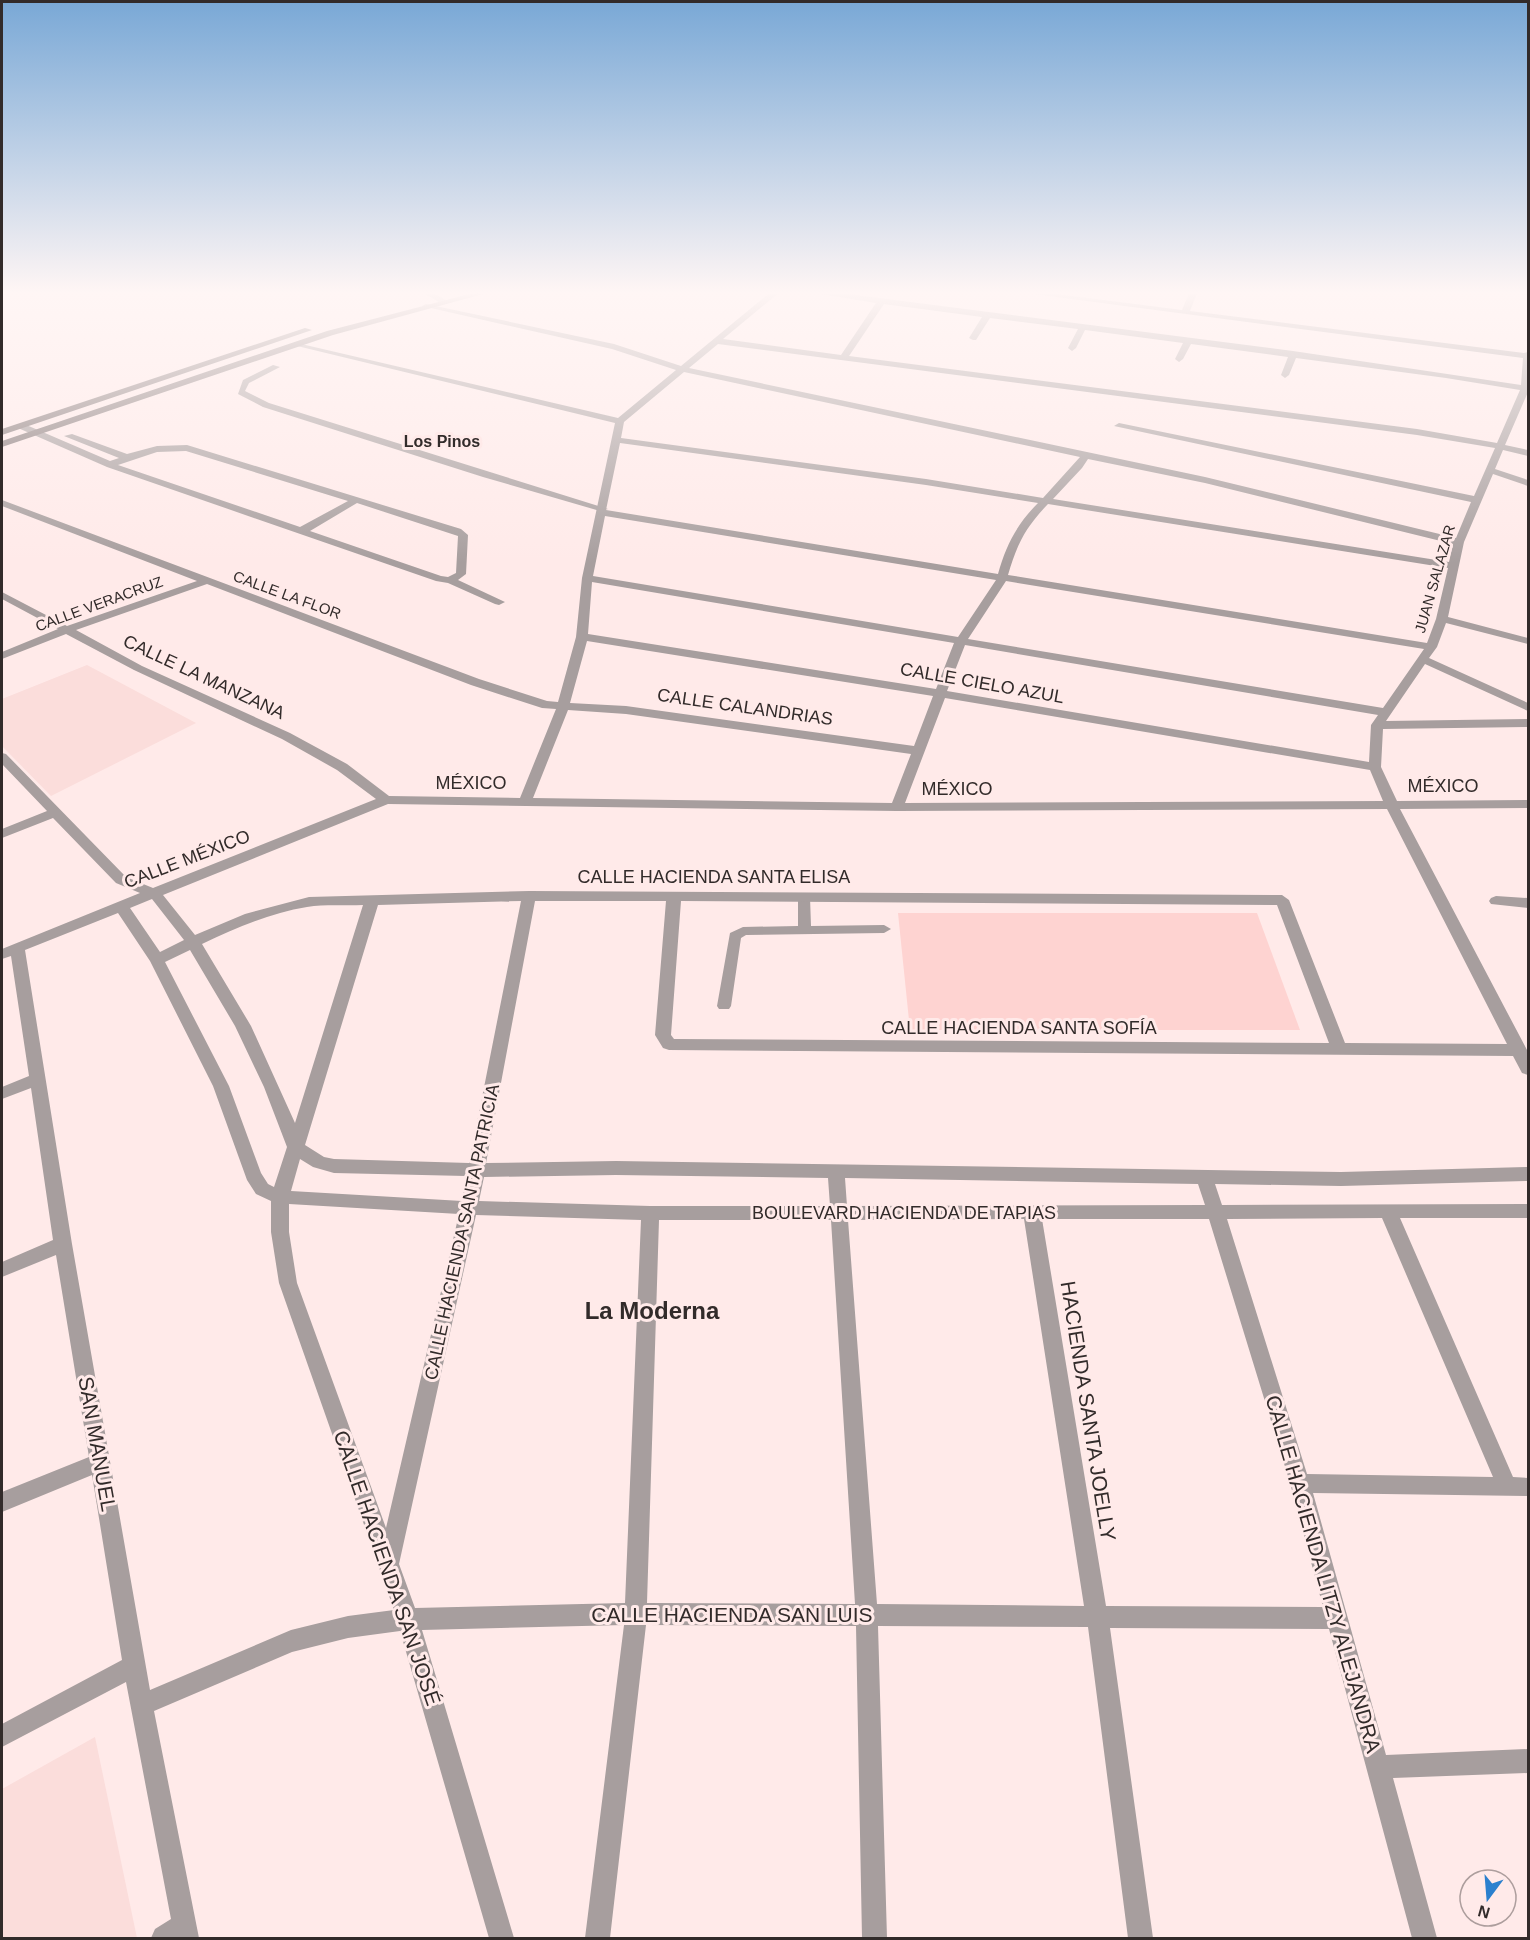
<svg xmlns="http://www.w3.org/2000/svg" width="1530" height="1940" viewBox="0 0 1530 1940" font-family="Arial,sans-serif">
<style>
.built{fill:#fbdddb}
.green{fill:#fed3d1}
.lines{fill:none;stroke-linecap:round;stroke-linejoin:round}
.lane{fill:#a79e9e;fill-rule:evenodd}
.street{fill:#a79e9e;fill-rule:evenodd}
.secondary{fill:#847777;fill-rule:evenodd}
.labels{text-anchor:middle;stroke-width:6;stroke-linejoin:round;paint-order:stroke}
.far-street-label{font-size:15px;fill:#322b2a;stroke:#ffeae9}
.far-neighbourhood-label{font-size:16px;font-weight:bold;fill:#322b2a;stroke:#ffeae9}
.street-label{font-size:18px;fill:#322b2a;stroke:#ffeae9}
.near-street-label{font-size:21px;fill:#322b2a;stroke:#ffeae9}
.near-neighbourhood-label{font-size:24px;font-weight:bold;fill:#322b2a;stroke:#ffeae9}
</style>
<rect width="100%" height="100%" fill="#ffeae9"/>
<!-- built -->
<path class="built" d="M87,665L196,723L51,796L2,746V699Z
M95,1737L137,1938H2V1789Z"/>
<!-- green -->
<path class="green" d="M898,913H1257L1300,1030H910Z"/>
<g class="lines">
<!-- lane -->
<path class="lane" d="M273,365L280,367L249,383L245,391L269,403L608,509L600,511L483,477L263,407L238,394L243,380Z
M804,893L810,897L811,926L884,925L891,929L884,933L746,935L741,938L731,1006L729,1009H719L717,1006L730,933L743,927L798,926V897Z"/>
<!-- street -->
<path class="street" d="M420,291H430L449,302L442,304Z
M772,291H781L723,339L841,355L876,303L802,291H824L1293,351L1521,385L1523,358L1011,291H1033L1182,310L1190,291H1198L1190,311L1524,353L1528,352V392L1505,445L1528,450V456L1503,450L1495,469L1528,480V486L1493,474L1464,542L1448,617L1528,638V644L1446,623L1437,647L1429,658L1528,703V711L1425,664L1386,721L1528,719V727L1383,729L1381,767L1397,801L1528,800V808L1400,809L1527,1050L1528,1075L1522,1073L1513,1056L669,1050L663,1048L655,1035L666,901H535L486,1163L616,1161L1341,1172L1528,1167V1181L1341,1186L1215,1184L1222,1205L1528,1204V1218H1400L1513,1477L1528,1478V1496L1313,1493L1386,1755L1528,1749V1773L1393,1778L1437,1938H1412L1329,1629L1110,1628L1153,1938H1128L1088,1627L878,1626L887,1938H862L856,1626L646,1625L610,1938H585L624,1625L422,1630L514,1938H489L400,1631L348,1638L292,1652L154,1711L199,1938H151L155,1929L171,1919L126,1682L2,1747V1724L122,1660L92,1475L2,1512V1492L89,1457L56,1255L2,1277V1262L53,1240L31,1088L2,1099V1087L29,1076L11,956L2,959V949L140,893L116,883L53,818L2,838V829L47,811L2,764V753L6,754L126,877L153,888L376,799L337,770L282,739L134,670L66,634L2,659V652L58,629L2,599V592L67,626L197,581L2,506V500L479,679L547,701L558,702L576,637L582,578L615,423L293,345L297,343L618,418L676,370L612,349L422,306L426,304L614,344L681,366ZM884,304L982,317L969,338L973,340H976L990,318L1078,329L1068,348L1072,351L1076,348L1085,330L1183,343L1175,359L1179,362L1183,359L1191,344L1288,357L1281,375L1285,378L1289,375L1296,358L1446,378L1520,390L1497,443L1417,429L849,356ZM718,344L1417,435L1495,448L1474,496L1119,423L1114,426L1471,502L1456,538L1205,477L689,368ZM684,372L1080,457L1043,498L926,479L621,438L624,422ZM620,443L926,485L1038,503C1017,524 1006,545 998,574L606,510ZM1088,459L1205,483L1453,544L1449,562L1053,499L1082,468ZM1048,504L1448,568L1436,619L1427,643L1008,575C1017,544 1025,528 1048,504ZM605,516L996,580L958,637L593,576ZM1006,581L1424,649L1383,708L968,639ZM592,582L954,643L936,689L588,634ZM207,584L471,685L542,708L556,709L520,798L389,796L347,764L290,733L142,666L76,630ZM587,641L933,696L914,746L626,706L570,703ZM965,645L1378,715L1371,725L1369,762L947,691ZM945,698L1370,770L1383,801L905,803ZM568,710L626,714L911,754L892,803L533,798ZM388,804L897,811L1387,809L1507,1044L1345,1043L1289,900L1282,895L529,891L309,897L245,914L195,935L163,895ZM152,899L184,940L160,952L130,908ZM521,901L469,1163L334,1159L324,1157L305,1145L378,905ZM681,901L1277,905L1329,1043L674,1039L671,1035ZM363,905L295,1123L251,1026L202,944C235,928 270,913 307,907C325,904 345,906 363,905ZM118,913L150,961L213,1086L247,1180L256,1194L271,1201V1232L279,1283L394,1610L348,1616L291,1630L150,1690L72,1244L25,950ZM190,950L235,1026L264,1087L287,1147L274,1187L268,1184L261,1173L229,1086L165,962ZM300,1159L313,1167L334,1173L466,1176L462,1201L291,1191ZM616,1175L828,1178L830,1206H650L479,1201L484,1177ZM845,1178L1198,1184L1205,1205L847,1206ZM289,1204L459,1214L386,1528L297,1283L289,1232ZM476,1215L641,1220L625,1603L415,1608L399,1564ZM1382,1218L1493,1477L1307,1474L1227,1219ZM1024,1219L1084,1606L877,1604L848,1220ZM1042,1219H1209L1290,1483L1323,1607L1106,1606ZM659,1220H831L855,1604L647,1603Z
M1515,291H1528V295L1516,293Z
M18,424H24L110,461L119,458L64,436L72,434L127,454L157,446L187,445L461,529L468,535L466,574L458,580L505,602L499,605L495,604L448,583L436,581L107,467L18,428ZM186,451L348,501L300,527L118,465L157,452ZM357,503L458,536L456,573L448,577L441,576L310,531Z
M1496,896L1528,898V908L1491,904L1489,901L1491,898Z"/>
<!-- secondary -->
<path class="secondary" d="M481,291H494L333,335L2,447V441L327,331Z
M305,328L312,330L2,435V429Z"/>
</g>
<!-- sky -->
<linearGradient id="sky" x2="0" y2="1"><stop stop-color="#79a8d6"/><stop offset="0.52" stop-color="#fff6f5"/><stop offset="1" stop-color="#fff6f5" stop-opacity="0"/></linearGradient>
<rect width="1530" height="563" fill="url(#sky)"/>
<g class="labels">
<!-- far-street labels -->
<g class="far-street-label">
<text transform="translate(1435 579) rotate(-74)" y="5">JUAN SALAZAR</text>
<text transform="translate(287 595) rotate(20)" y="5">CALLE LA FLOR</text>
<text transform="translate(99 604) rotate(-20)" y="5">CALLE VERACRUZ</text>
</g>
<!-- far-neighbourhood labels -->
<g class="far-neighbourhood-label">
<text x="442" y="447">Los Pinos</text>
</g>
<!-- street labels -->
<g class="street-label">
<text transform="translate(204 677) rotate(25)" y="6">CALLE LA MANZANA</text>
<text transform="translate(982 683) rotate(10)" y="6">CALLE CIELO AZUL</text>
<text transform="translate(745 707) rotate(8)" y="6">CALLE CALANDRIAS</text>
<text x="471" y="789">MÉXICO</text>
<text x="1443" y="792">MÉXICO</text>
<text x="957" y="795">MÉXICO</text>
<text transform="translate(187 859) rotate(-21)" y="6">CALLE MÉXICO</text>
<text x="714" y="883">CALLE HACIENDA SANTA ELISA</text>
<text x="1019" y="1034">CALLE HACIENDA SANTA SOFÍA</text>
<text x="904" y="1219">BOULEVARD HACIENDA DE TAPIAS</text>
<text transform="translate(462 1232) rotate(-78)" y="6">CALLE HACIENDA SANTA PATRICIA</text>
</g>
<!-- near-street labels -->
<g class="near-street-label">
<text transform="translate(1088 1411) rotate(81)" y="7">HACIENDA SANTA JOELLY</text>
<text transform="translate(97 1444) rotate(80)" y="7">SAN MANUEL</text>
<text transform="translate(387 1568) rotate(71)" y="7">CALLE HACIENDA SAN JOSÉ</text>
<text transform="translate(1323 1574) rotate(74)" y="7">CALLE HACIENDA LITZY ALEJANDRA</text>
<text x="732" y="1622">CALLE HACIENDA SAN LUIS</text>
</g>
<!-- near-neighbourhood labels -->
<g class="near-neighbourhood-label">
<text x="652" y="1319">La Moderna</text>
</g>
</g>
<!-- border -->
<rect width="1530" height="1940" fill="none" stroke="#322b2a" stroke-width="6"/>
<!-- north arrow -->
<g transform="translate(1488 1898) rotate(196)"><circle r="28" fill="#ffeae9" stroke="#ad9e9d" stroke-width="1.5"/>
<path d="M0-4.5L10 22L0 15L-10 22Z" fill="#2b80ce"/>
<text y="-9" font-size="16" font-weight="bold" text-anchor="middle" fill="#322b2a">N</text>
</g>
</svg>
